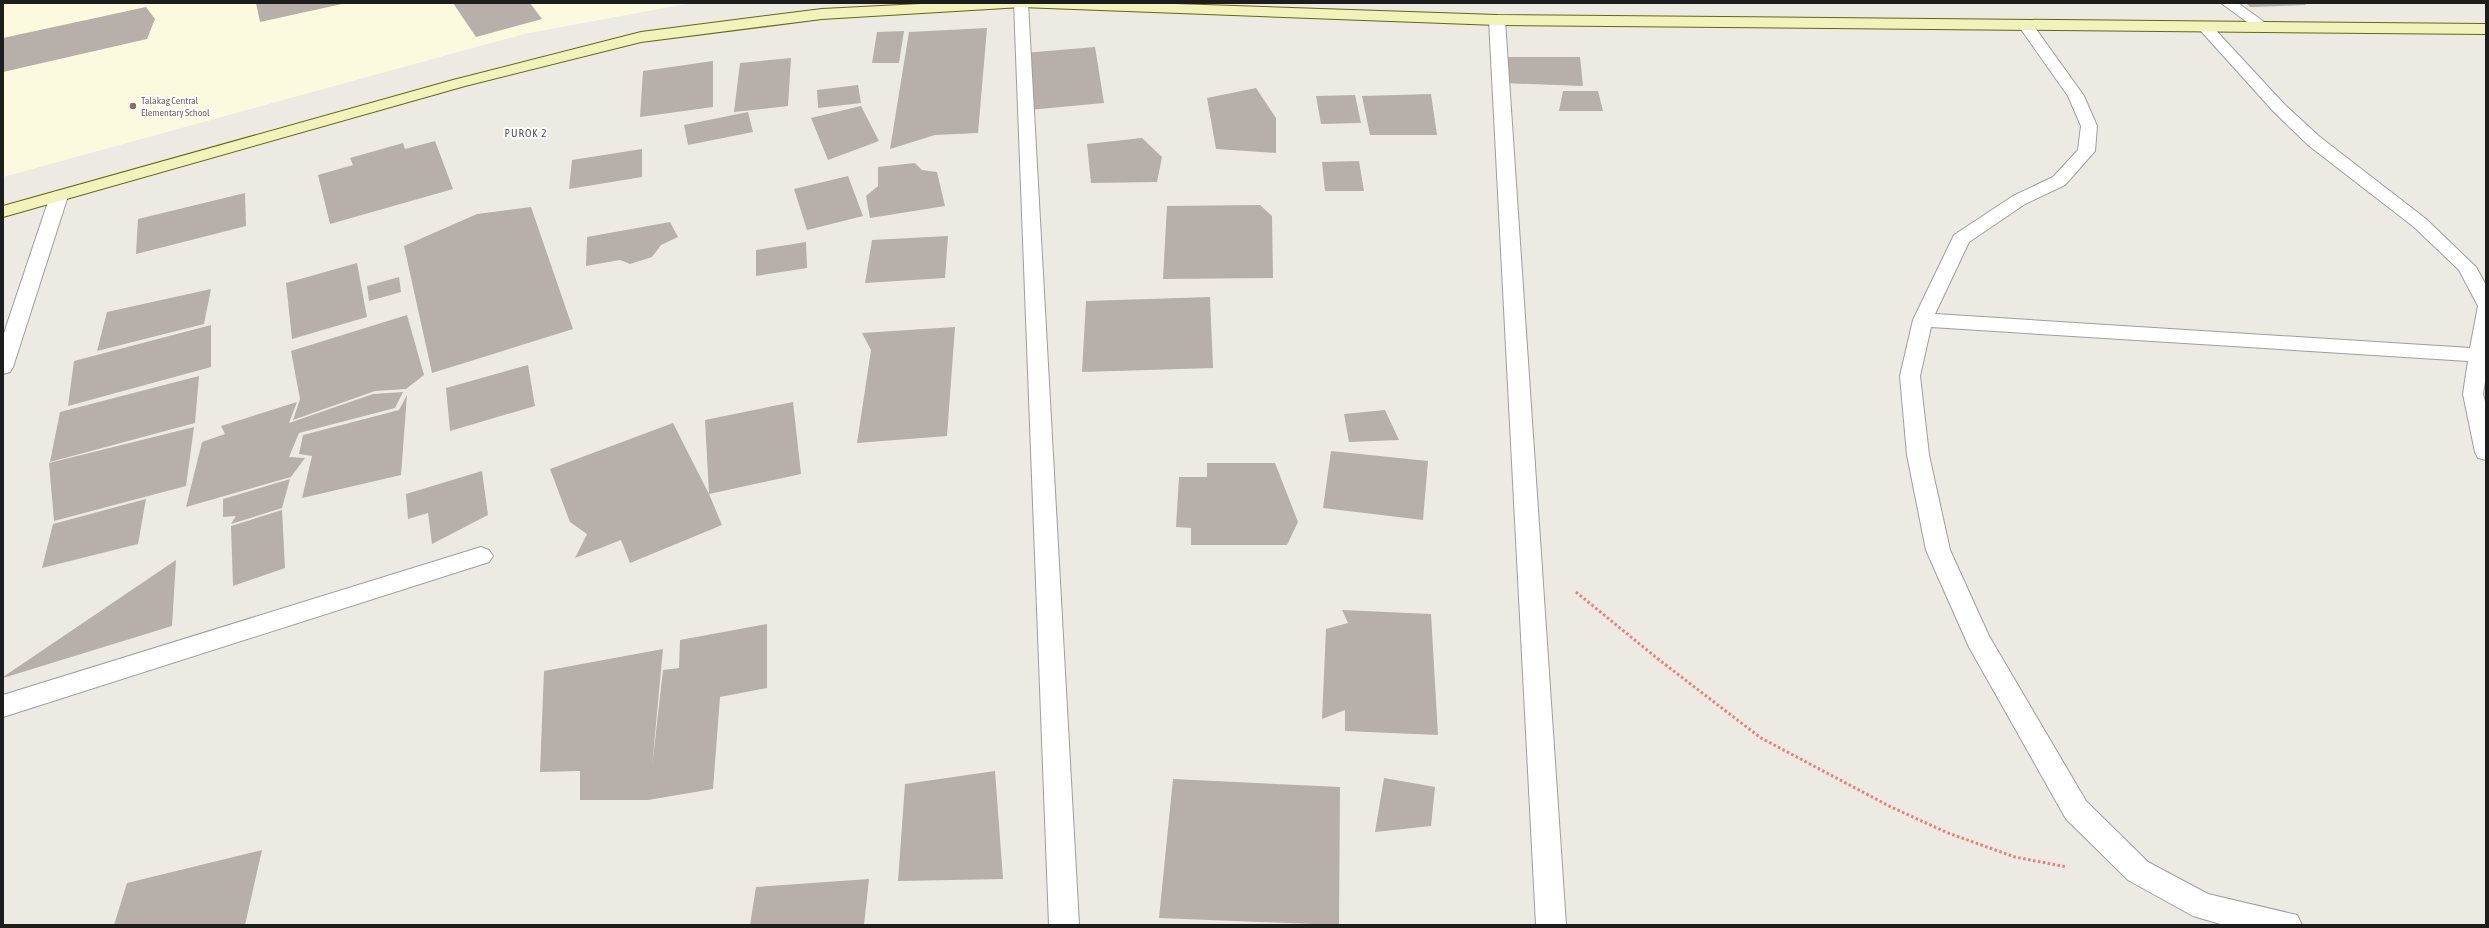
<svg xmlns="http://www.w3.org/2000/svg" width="2489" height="928" viewBox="0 0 2489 928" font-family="'Asap Condensed',sans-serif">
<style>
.education{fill:#fbfadf}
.building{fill:#b6afaa}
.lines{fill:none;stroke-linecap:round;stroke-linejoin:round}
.lane-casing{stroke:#9e9e9e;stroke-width:2}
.street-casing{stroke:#9e9e9e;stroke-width:2}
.secondary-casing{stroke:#626810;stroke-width:2}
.path{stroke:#eb7f78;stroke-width:3;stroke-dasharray:2.5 2.5;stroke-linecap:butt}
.lane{fill:#fff;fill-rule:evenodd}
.street{fill:#fff;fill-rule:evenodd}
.secondary{fill:#f2f2bd;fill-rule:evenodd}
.education-dot{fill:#8d6e63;stroke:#fff;stroke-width:1.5}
.labels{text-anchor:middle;stroke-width:4;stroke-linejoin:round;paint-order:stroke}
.far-education-label{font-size:10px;fill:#785e54;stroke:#fff;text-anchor:start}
.far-neighbourhood-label{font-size:11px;letter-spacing:1px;fill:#505050;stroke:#fff}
</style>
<rect width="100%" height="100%" fill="#edeae4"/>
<!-- education -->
<path class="education" d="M3,3H691L524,34L3,177Z"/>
<!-- building -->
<path class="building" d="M256,3H342V4L260,22Z
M453,3H530L542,19L476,37Z
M2246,3H2304L2306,5L2250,7Z
M146,7L155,19L147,39L3,72V38Z
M987,28L978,133L935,135L890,149L909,32Z
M904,31L899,63H872L877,32Z
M1095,47L1104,103L1029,110L1024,53Z
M1502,57H1580L1583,86L1502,83Z
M791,58L788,106L734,112L740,63Z
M713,61V107L640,117L643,71Z
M858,85L861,103L818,108L817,90Z
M1256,88L1276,118V153L1216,149L1207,98Z
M1563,91H1598L1603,111H1559Z
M1431,94L1437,135H1370L1362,96Z
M1355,95L1361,123L1321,124L1316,96Z
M861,106L879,141L828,160L811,118Z
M748,112L753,132L688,145L684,125Z
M1142,138L1162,157L1157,182L1091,183L1087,144Z
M435,141L453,189L330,224L318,175L353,165L350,158L403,143L405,149Z
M642,149V177L569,189L572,160Z
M1359,161L1364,191H1325L1322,162Z
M915,163L922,170L937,172L945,206L870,218L866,196L878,186V167Z
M848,176L863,216L807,230L794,189Z
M245,193L246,226L136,254L138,219Z
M1260,205L1272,216L1273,278L1163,279L1167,206Z
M531,207L573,329L432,373L404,246L477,214Z
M670,222L678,237L661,245L652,257L630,264L620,260L586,266L587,237Z
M948,236L945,278L865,283L872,240Z
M806,242L807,268L756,276V250Z
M357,263L367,317L292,339L286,283Z
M399,277L401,292L369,301L367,286Z
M211,289L204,324L97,351L107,312Z
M1210,297L1213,368L1082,372L1086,301Z
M407,315L424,375L406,389L375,391L293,420L300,399L291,351Z
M211,325V367L68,406L74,361Z
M955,327L947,436L857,443L871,350L862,333Z
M528,365L535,406L450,431L446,388Z
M199,376L195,423L50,462L60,412Z
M403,392L395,408L299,433L289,457L305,458L291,477L186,507L202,442L225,434L221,426L297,402L289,423L373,394Z
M407,395L401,475L302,498L312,456L299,454L303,435L399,410Z
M793,402L801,474L709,494L705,420Z
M1385,410L1399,440L1349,442L1344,414Z
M673,423L709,494L722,525L630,563L621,540L575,558L587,534L570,522L550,469Z
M194,427L186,486L54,521L49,463Z
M1331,451L1428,461L1423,520L1323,508Z
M1207,463H1275L1298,522L1287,545H1191V528L1176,527L1179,477H1207Z
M482,471L488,515L432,544L428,513L408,519L406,494Z
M290,479L282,508L231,524L236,516L223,517V499Z
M146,499L138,544L42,568L53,524Z
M282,510L285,568L233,586L231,526Z
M176,560L172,626L3,678V677Z
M1342,610L1431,614L1438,735L1345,731V710L1322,719L1326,629L1348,623Z
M767,624V688L720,697L713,789L648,800H580V771L540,772L544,671L663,649L652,767L663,670L679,668L680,640Z
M995,771L1003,879L898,881L905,784Z
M1384,778L1435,787L1431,826L1375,832Z
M1173,779L1340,787L1339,925L1159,918Z
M262,850L245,925H114L127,883Z
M869,879L864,925H750L756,887Z"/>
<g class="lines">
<defs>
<path id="lane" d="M2026,20L2031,22L2084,96L2097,126L2095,151L2065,185L2025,204L1969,242L1935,314L2470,348L2478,306L2459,270L2414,227L2308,145L2273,111L2200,30L2197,27L2200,24H2210L2285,105L2320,137L2426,219L2476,267L2486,285V376L2483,394L2486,405V460L2478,458L2475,452L2463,394L2468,361L1931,327L1920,376L1929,455L1950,550L1989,636L2086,801L2148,862L2208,894L2297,915L2302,925H2224L2193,916L2128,880L2066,819L1969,647L1926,550L1907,455L1900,376L1913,320L1954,235L2013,196L2053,177L2078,150L2081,126L2068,96L2018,25Z"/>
<path id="street" d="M1014,3H1028L1079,925H1049Z
M2221,3H2238L2271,27L2268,30H2258Z
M1497,15L1505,20L1566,925H1536L1489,20Z
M59,191L65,192L68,196L13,367L10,372L3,374V336L50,196L53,192Z
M481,547L489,550L493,556L489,562L3,717V695Z"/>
<path id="secondary" d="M940,3H1146L1497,15L2486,24V34L1497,25L1021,7L822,19L641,42L465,86L3,217V206L453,80L641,32L822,9Z"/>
</defs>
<!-- lane casing -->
<use href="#lane" class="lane-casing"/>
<!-- street casing -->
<use href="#street" class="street-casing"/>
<!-- secondary casing -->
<use href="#secondary" class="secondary-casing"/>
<!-- path -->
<path class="path" d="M1576,592L1658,659L1761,738L1891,807L1948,833L2015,857L2067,867"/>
<!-- lane -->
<use href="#lane" class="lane"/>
<!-- street -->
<use href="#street" class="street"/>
<!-- secondary -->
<use href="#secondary" class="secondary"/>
</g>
<!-- markers -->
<circle class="education-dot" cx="133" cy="106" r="4"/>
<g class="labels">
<!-- far-education labels -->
<g class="far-education-label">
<text x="141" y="104">Talakag Central<tspan x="141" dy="12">Elementary School</tspan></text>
</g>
<!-- far-neighbourhood labels -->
<g class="far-neighbourhood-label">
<text x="526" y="137">PUROK 2</text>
</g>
</g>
<!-- border -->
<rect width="2489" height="928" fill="none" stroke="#1d1d1d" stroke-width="8"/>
</svg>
